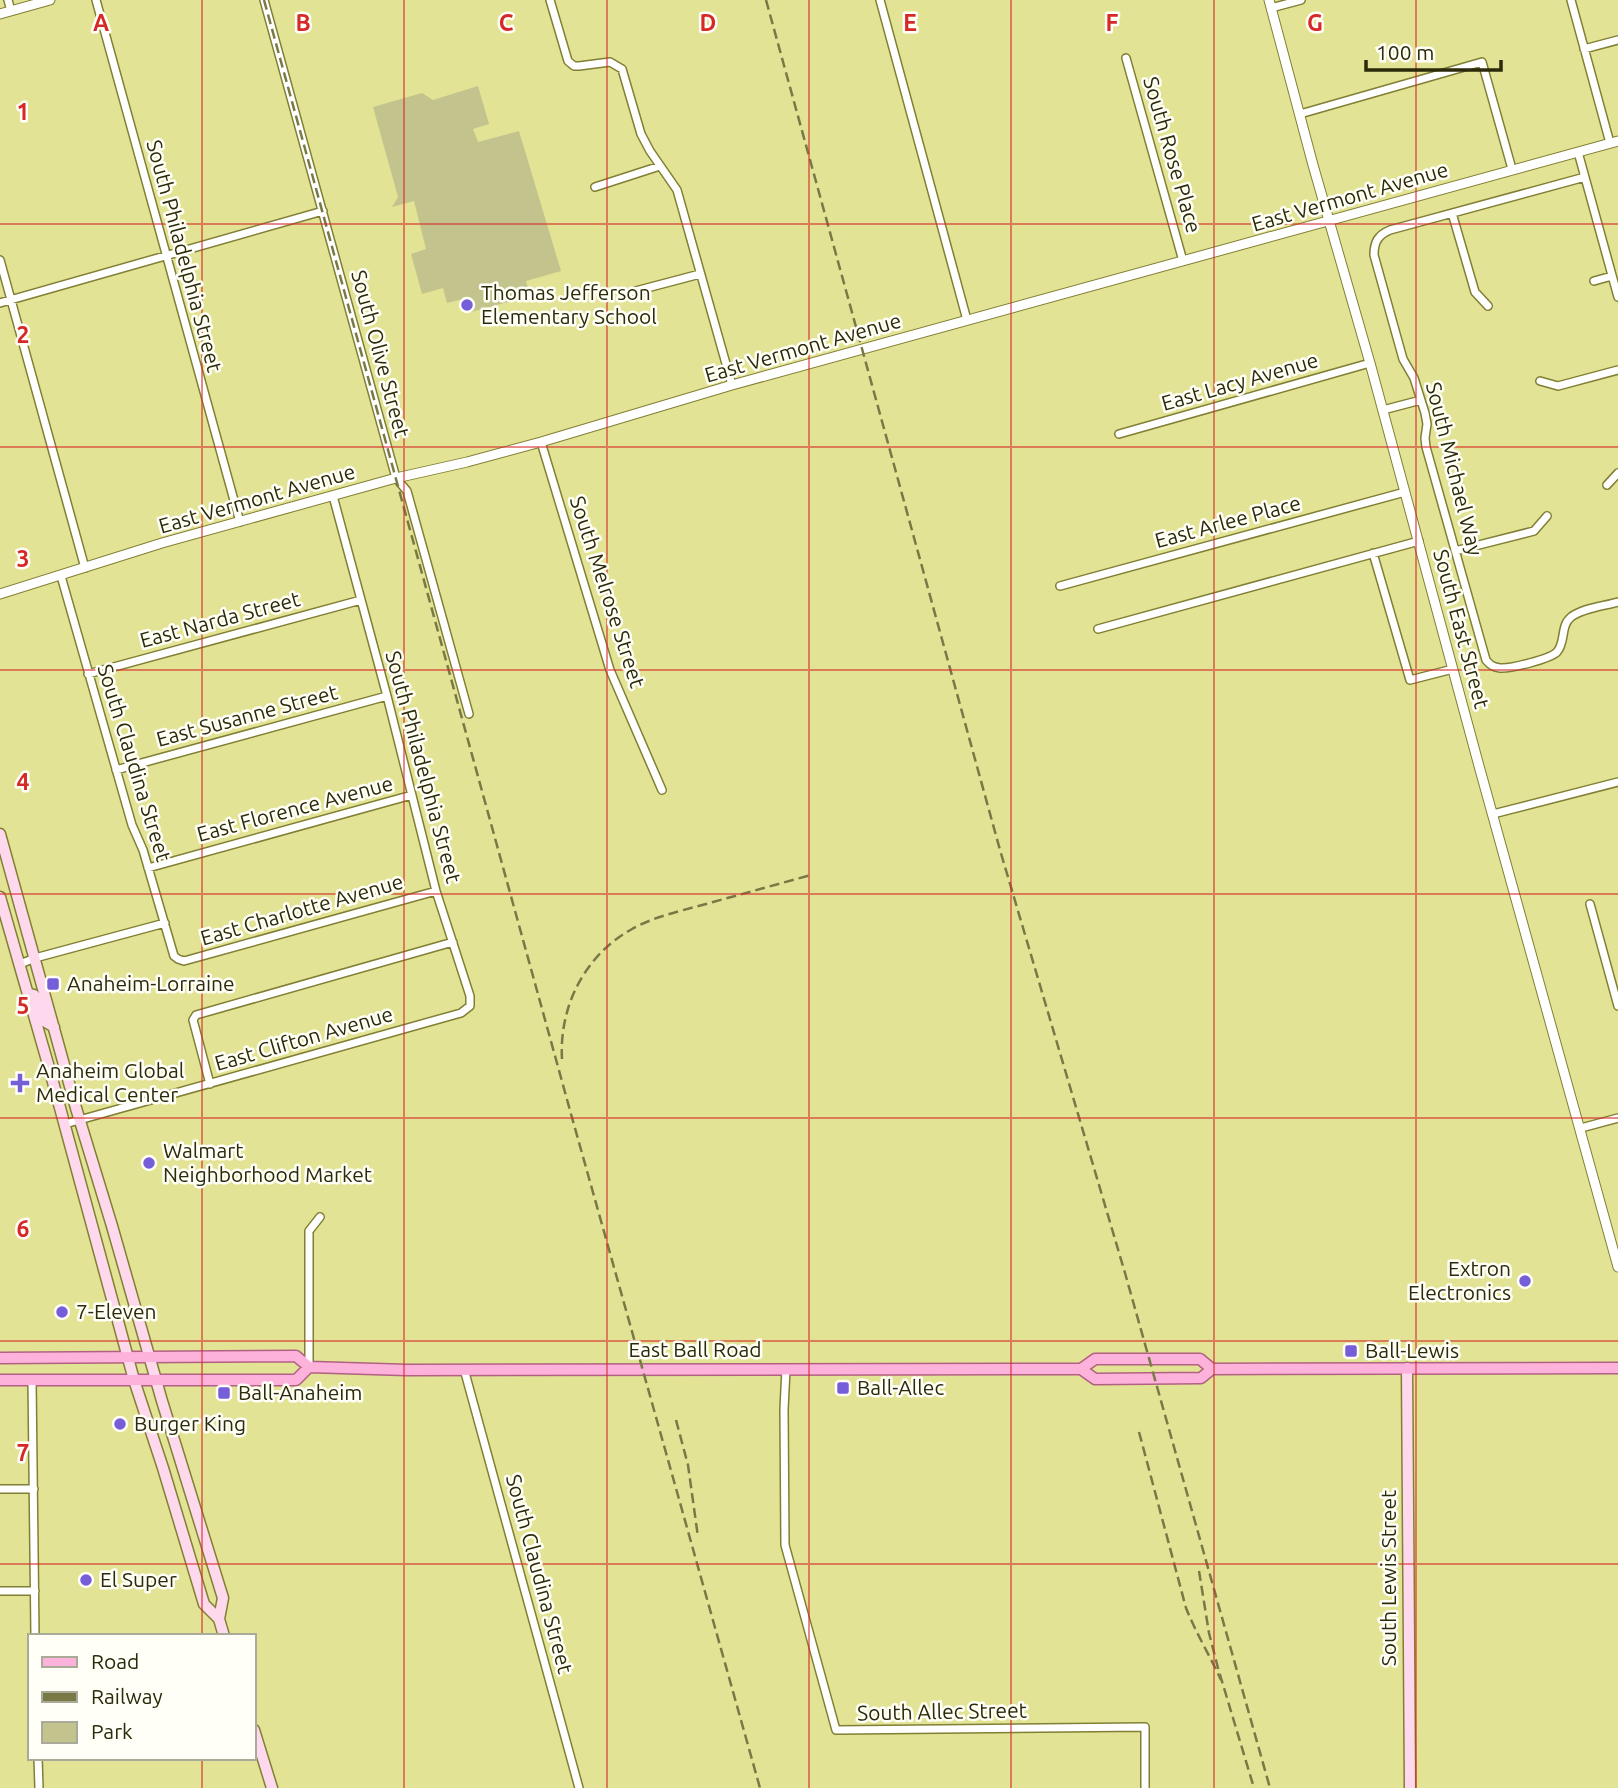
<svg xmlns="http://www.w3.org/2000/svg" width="1618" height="1788" viewBox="0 0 1618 1788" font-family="Ubuntu,sans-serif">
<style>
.green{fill:#c3c38d}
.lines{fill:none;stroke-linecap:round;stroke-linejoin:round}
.minor-casing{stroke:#807f33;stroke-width:10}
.tertiary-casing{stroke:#807f33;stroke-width:11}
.secondary-casing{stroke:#807f33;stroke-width:13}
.primary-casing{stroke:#b26182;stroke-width:13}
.minor{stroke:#fff;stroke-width:7}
.tertiary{stroke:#fff;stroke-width:9}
.secondary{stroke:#fed9ed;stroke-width:10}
.primary{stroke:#fcb2da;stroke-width:10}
.rail{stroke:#797946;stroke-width:2.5;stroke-dasharray:10 5;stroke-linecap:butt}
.grid{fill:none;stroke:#d62828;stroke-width:2;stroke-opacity:0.55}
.poi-dot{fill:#765ed9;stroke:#fffff7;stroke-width:2.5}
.labels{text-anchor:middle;stroke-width:5;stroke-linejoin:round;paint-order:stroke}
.street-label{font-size:21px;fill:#2b2a0a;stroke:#fffff7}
.poi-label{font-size:21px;fill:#2b2a0a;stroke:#fffff7;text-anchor:start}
.grid-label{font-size:23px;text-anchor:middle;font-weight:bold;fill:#d62828;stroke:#fffff7;stroke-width:5;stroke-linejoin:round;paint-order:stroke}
</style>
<rect width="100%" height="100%" fill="#e3e396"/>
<!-- green -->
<path class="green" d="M478,86L489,124L473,129L478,142L519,131L561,271L526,281L530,296L471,312L467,298L447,303L443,288L422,294L411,254L426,249L414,201L392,207L398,197L373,107L422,93L433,100Z"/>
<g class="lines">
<defs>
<path id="minor" d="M8,0L11,11
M96,0L240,522
M264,0L396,478L407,491L469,714
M550,0L568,61L574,66H579L610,62L622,69L641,134L650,151L677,190L732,385
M880,0L967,320
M1571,0L1610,143
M1271,8L1301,0
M1584,49L1618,40
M1126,58L1183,261
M1300,114L1482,62L1512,169
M1578,152L1618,297
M1585,177L1390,230C1378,235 1374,242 1374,255L1403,359L1414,378L1425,413L1427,424L1425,438L1426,447L1486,660C1490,665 1493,667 1500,668C1510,669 1550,659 1557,652C1566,642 1560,626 1571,617C1583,608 1604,606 1618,602
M595,187L660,166
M1452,213L1475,292L1488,306
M0,260L85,568
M1594,281L1612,276
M628,293L700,274
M0,303L323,211
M1540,381L1558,386L1618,370
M1383,410L1421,400
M1119,434L1370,363
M541,442L610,670L662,790
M1607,485L1618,473
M1455,551L1534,531L1547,516
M1373,553L1410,680L1453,669
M61,576L132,825L143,850L174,956L178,959L184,961L436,891
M1060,586L1405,492
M1098,629L1419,541
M88,674L361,600
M116,770L387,696
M1493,814L1618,782
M148,868L412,795
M1590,904L1618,1006
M20,964L35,958L165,923
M210,1084L193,1020L196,1015L453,942
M65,1124L461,1013L470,1006V996L436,891L387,696L333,496
M1581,1128L1618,1118
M309,1367V1231L320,1217
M464,1369L579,1788
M786,1369L784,1409L785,1545L836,1730L1145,1727V1788
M32,1380L35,1636
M0,1489H34
M0,1591H35
M38,1758L39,1788"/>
<path id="tertiary" d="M1269,0L1313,165L1370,363L1479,766L1618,1267
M0,14L50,0
M0,594L162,543L396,478L467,462L541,442L732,385L1618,141"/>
<path id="secondary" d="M0,834L76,1108L112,1226L162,1401L223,1598L219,1619L224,1636
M0,897L50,1071L134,1380L163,1468L204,1604L219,1619
M28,994L34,995L39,1003L44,1021L54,1027
M1407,1368L1410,1788
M254,1730L272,1788"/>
<path id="primary" d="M0,1358L296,1356L309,1367L407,1370L1081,1369L1095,1359H1200L1212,1369L1618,1368
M1081,1369L1095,1379L1201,1378L1212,1369
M0,1380H296L309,1367"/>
</defs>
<!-- minor casing -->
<use href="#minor" class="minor-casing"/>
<!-- tertiary casing -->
<use href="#tertiary" class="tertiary-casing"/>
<!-- secondary casing -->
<use href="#secondary" class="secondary-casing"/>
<!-- primary casing -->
<use href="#primary" class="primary-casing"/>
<!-- minor -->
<use href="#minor" class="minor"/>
<!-- tertiary -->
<use href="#tertiary" class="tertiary"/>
<!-- secondary -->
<use href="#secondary" class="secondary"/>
<!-- primary -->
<use href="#primary" class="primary"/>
<!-- rail -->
<path class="rail" d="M264,0L571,1114L760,1788
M766,0L1000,850L1125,1273L1270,1788
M562,1059C559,1006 585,955 632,929C657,915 686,910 713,902C746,893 778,884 811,875
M676,1420L688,1465L698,1537
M1139,1432L1186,1608C1196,1633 1210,1656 1221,1680
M1199,1571L1209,1633L1218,1668L1254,1788"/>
</g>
<!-- grid -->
<path class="grid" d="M202,0V1636M404,0V1788M607,0V1788M809,0V1788M1011,0V1788M1214,0V1788M1416,0V1788M0,224H1618M0,447H1618M0,670H1618M0,894H1618M0,1118H1618M0,1341H1618M0,1564H1618M202,1758V1788"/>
<!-- markers -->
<g class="poi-dot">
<circle cx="467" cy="305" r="7"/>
<rect x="46" y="977" width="14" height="14" rx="3.5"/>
<path d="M16.5 1072.5h7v7h7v7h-7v7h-7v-7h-7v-7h7z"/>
<circle cx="149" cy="1163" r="7"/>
<circle cx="1525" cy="1281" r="7"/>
<circle cx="62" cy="1312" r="7"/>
<rect x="1344" y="1344" width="14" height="14" rx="3.5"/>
<rect x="836" y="1381" width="14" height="14" rx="3.5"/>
<rect x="217" y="1386" width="14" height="14" rx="3.5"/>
<circle cx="120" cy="1424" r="7"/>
<circle cx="86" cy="1580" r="7"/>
</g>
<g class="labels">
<!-- street labels -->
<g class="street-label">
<text transform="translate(1172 155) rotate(74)" y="7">South Rose Place</text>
<text transform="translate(1350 197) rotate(-16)" y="7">East Vermont Avenue</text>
<text transform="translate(184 256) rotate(75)" y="7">South Philadelphia Street</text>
<text transform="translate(803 348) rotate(-16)" y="7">East Vermont Avenue</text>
<text transform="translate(380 354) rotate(75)" y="7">South Olive Street</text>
<text transform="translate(1240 382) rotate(-16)" y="7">East Lacy Avenue</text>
<text transform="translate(1454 469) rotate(76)" y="7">South Michael Way</text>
<text transform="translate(257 499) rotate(-16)" y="7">East Vermont Avenue</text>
<text transform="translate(1228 522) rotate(-15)" y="7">East Arlee Place</text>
<text transform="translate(607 592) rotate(72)" y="7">South Melrose Street</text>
<text transform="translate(220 620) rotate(-15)" y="7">East Narda Street</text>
<text transform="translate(1461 629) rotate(75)" y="7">South East Street</text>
<text transform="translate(247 716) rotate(-15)" y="7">East Susanne Street</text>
<text transform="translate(134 763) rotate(73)" y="7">South Claudina Street</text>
<text transform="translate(423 767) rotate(75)" y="7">South Philadelphia Street</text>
<text transform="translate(295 809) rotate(-15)" y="7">East Florence Avenue</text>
<text transform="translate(302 910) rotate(-16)" y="7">East Charlotte Avenue</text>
<text transform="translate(304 1039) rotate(-16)" y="7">East Clifton Avenue</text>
<text x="695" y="1357">East Ball Road</text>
<text transform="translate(539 1574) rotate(75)" y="7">South Claudina Street</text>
<text transform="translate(1389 1578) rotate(-90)" y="7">South Lewis Street</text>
<text transform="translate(942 1712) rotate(-1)" y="7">South Allec Street</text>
</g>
<!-- poi labels -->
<g class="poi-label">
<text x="481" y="300">Thomas Jefferson<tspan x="481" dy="24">Elementary School</tspan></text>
<text x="67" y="991">Anaheim-Lorraine</text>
<text x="36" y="1078">Anaheim Global<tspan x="36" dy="24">Medical Center</tspan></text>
<text x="163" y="1158">Walmart<tspan x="163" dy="24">Neighborhood Market</tspan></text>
<text x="1511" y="1276" text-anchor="end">Extron<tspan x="1511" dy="24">Electronics</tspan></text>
<text x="76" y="1319">7-Eleven</text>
<text x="1365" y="1358">Ball-Lewis</text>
<text x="857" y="1395">Ball-Allec</text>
<text x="238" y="1400">Ball-Anaheim</text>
<text x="134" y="1431">Burger King</text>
<text x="100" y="1587">El Super</text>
</g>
</g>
<g class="grid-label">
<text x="101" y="31">A</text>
<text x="303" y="31">B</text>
<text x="506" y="31">C</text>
<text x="708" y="31">D</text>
<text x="910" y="31">E</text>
<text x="1112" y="31">F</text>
<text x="1315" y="31">G</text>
<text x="23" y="120">1</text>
<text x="23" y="343">2</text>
<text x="23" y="567">3</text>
<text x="23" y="790">4</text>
<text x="23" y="1014">5</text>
<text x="23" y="1237">6</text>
<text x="23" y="1461">7</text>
</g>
<!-- legend -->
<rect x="28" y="1634" width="228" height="126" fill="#fffff7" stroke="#aaaa98" stroke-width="2"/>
<rect x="42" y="1657" width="35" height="10" fill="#fcb2da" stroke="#aaaa98" stroke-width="2"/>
<text x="91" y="1669" font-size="21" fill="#2b2a0a">Road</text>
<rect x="42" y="1692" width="35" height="10" fill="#797946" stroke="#aaaa98" stroke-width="2"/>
<text x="91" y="1704" font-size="21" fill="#2b2a0a">Railway</text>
<rect x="42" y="1722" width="35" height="21" fill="#c3c38d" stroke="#aaaa98" stroke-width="2"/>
<text x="91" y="1739" font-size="21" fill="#2b2a0a">Park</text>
<!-- scale -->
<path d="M1366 60v10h135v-10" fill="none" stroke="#2b2a0a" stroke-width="3.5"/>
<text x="1376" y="60" font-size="21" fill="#2b2a0a" stroke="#fffff7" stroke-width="5" paint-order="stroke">100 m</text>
</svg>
